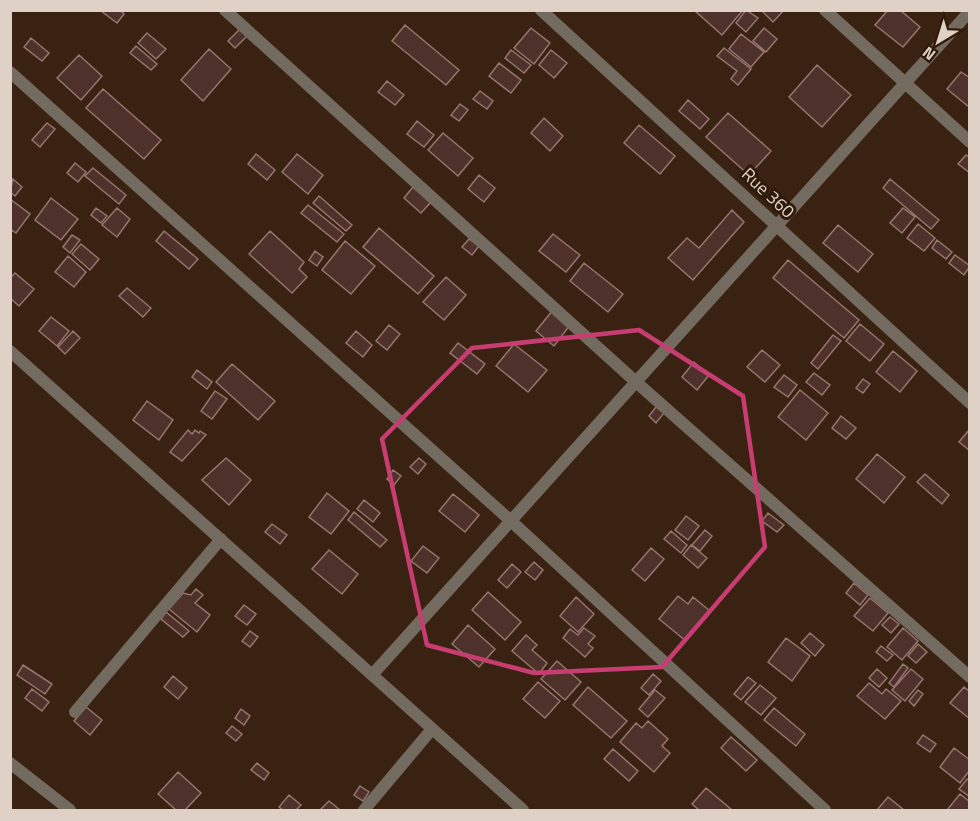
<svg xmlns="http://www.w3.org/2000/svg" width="980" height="821" viewBox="0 0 980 821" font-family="'Titillium Web',sans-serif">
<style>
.building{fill:#4e312a;stroke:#96756d;stroke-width:1.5}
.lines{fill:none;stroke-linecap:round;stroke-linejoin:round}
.street{stroke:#736b60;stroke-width:12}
.marked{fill:none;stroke:#c83d71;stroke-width:4.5;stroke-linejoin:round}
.labels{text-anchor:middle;stroke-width:6;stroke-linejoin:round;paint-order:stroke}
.street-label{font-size:18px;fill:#e0d1c7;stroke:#2f1909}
</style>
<rect width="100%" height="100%" fill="#392212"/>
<!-- building -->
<path class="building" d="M120,10L124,14L117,23L101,11Z
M694,10L724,11L743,10L722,35Z
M746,10L758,18L746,32L736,23Z
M761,10H784L773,22Z
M888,10H900L920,27L903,47L875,25Z
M405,25L459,70L446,85L392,41Z
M531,28L550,43L534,64L514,48Z
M764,28L777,39L766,52L753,41Z
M240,29L247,36L235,48L228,41Z
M147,33L166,49L156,59L138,43Z
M741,34L764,52L751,67L729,49Z
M31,38L49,53L42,61L24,47Z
M136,46L157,64L151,70L130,53Z
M724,48L751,69L738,85L731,79L737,71L717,56Z
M209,49L231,69L203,101L181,80Z
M511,50L531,65L524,73L505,58Z
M551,50L567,63L554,78L539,65Z
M79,55L102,76L81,100L57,78Z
M499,63L521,80L511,93L489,76Z
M817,65L851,95L822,127L789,97Z
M961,72L970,78L969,107L947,89Z
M387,81L404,95L395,105L378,92Z
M103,89L161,140L144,159L86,108Z
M480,91L493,101L487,109L473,99Z
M688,100L709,119L700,129L679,111Z
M460,104L468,110L459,121L451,115Z
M728,113L771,151L749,175L706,137Z
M544,118L563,136L550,151L531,133Z
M417,121L434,135L424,147L407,134Z
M47,123L55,129L40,147L32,140Z
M639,125L675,156L660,174L624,143Z
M443,133L473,158L458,176L428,150Z
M256,154L275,170L267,180L248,164Z
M297,154L323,175L308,194L282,172Z
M966,155L970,158V173L958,164Z
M75,163L86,172L78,182L67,173Z
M93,168L126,195L119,204L85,176Z
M479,175L495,188L484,202L468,189Z
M13,179L22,187L15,196L10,192Z
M890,179L939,220L931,229L883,188Z
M413,187L431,202L421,213L404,198Z
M319,196L352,225L346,231L313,203Z
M51,198L78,219L61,240L35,220Z
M10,199L30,214L16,233L10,229Z
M308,205L344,234L337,242L301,213Z
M96,208L107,216L101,223L91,215Z
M117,208L130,219L117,237L102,225Z
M903,208L915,217L902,233L890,223Z
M732,210L744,222L693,280L668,258L687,238L699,248Z
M918,224L935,238L924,251L907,238Z
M838,225L873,254L858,272L823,243Z
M379,228L434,276L418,294L363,247Z
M164,231L198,259L189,269L156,241Z
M270,231L304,262L299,269L307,277L292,293L249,254Z
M553,234L580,255L566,272L539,251Z
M72,235L80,240L70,253L63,247Z
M469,239L479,246L472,255L462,247Z
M937,240L952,252L946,259L932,248Z
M345,241L375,266L351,294L322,270Z
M81,244L99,259L90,270L72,254Z
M315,251L323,257L317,266L309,260Z
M955,255L970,266L964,275L949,263Z
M68,256L86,272L74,287L55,272Z
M788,260L859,320L844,338L773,278Z
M584,263L623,294L608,312L570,281Z
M15,273L34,289L19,306L10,298V278Z
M446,277L466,295L444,320L423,302Z
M127,288L151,308L143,317L119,296Z
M552,311L570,325L554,346L536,331Z
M51,317L69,331L57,346L39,331Z
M860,324L884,344L870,361L846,341Z
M389,325L400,334L387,350L376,341Z
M73,331L80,338L65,354L58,347Z
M356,331L372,345L363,357L346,343Z
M833,335L841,341L818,369L811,363Z
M458,343L485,364L477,374L450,353Z
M514,344L547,370L528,392L496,366Z
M762,350L780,365L765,382L747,367Z
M893,351L917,371L900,392L876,372Z
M694,362L709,375L697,390L682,377Z
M232,364L275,401L258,420L216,382Z
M197,370L212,382L207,389L192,377Z
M814,373L830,385L822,395L806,382Z
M784,375L797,385L788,397L774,387Z
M863,379L870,384L863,393L856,388Z
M800,390L828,413L806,440L778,417Z
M215,391L227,399L212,419L201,411Z
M147,401L173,420L159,440L133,420Z
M656,407L664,413L656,423L649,416Z
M841,416L856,428L846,439L832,428Z
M188,430L192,434L195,430L199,433L200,431L206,435L182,461L170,452Z
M969,430H970V451L959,442Z
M877,454L905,477L884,503L856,479Z
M226,458L251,480L229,505L202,480Z
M419,458L426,464L418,474L410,467Z
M393,470L401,476L394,485L387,479Z
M925,474L949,495L942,504L917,482Z
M327,493L349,511L331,534L309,517Z
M453,494L479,515L465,532L439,511Z
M364,500L380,513L373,522L357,509Z
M354,512L387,540L380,547L348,520Z
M768,513L784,525L777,532L762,521Z
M686,516L699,526L688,540L675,530Z
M272,524L287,535L280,544L265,532Z
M705,530L712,536L700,551L692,545Z
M671,531L687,545L681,553L664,539Z
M691,545L707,558L698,568L683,555Z
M423,546L439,558L427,573L411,561Z
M651,548L664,559L645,581L632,570Z
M329,550L358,574L342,594L312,569Z
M534,562L543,570L535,580L525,572Z
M512,564L521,572L507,588L498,580Z
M854,583L868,595L860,605L846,593Z
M196,589L203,595L195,603L210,615L197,632L169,609L183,593L191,595Z
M488,592L521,622L505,640L472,610Z
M678,596L688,604L693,597L710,611L686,641L659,619Z
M576,597L594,614L578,632L560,616Z
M870,598L888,613L873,631L854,616Z
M244,605L256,614L247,625L235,616Z
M166,612L189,631L183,637L161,619Z
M890,617L899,624L891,633L882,625Z
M468,625L495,649L479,667L452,644Z
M584,628L595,636L588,644L593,648L585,657L563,638L570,629L578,635Z
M903,628L918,641L902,660L887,647Z
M250,631L258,637L250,647L242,641Z
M810,633L824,645L815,656L801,643Z
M526,635L537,645L532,650L547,663L539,674L512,651Z
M786,638L810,656L792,681L768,662Z
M918,644L927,652L916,663L908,656Z
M881,646L893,655L887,661L876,652Z
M557,661L581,682L565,700L541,679Z
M903,664L908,668L894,687L889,683Z
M23,665L52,684L45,694L17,675Z
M877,669L887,678L879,687L869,678Z
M911,669L923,679L905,701L892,690Z
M653,674L661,681L649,695L641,688Z
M173,676L187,688L178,699L164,687Z
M748,677L756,683L741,700L734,694Z
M538,682L560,701L545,718L523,699Z
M869,683L882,694L886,689L901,701L885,719L857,696Z
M760,685L776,698L761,715L745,702Z
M588,687L627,721L611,738L573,705Z
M964,687L970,692V719L950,703Z
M32,689L49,702L42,711L25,698Z
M655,690L665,698L648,717L639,709Z
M918,690L923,694L914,706L909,701Z
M86,707L102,720L90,735L74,721Z
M774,708L805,734L796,746L764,720Z
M241,709L250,716L244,725L235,718Z
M648,721L668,739L662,746L670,753L654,772L620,742L636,723L642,728Z
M232,726L242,734L236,741L226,733Z
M923,735L936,744L930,752L917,743Z
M731,737L757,760L746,771L721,748Z
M954,748L970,760V770L960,783L940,767Z
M613,749L638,771L629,781L604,759Z
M257,763L269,773L264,780L251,770Z
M178,772L201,793L185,810H176L158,794Z
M967,779L970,781V797L959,789Z
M360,786L369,792L363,801L354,795Z
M706,788L732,810H699L692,804Z
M960,794L970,802V810H947Z
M289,795L301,805L296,810H283L279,807Z
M888,797L904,810H877Z
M329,801L340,810H320Z"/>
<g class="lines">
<!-- street -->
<path class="street" d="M225,10L636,382L970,677
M541,10L970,403
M825,10L970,142
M10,72L511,521L825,810
M10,351L523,810
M372,675L970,11
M75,712L221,539
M10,763L70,810
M364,810L432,729"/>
</g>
<!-- marked area -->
<path class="marked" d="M639,330L743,396L765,547L662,667L534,673L427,645L382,439L472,348Z"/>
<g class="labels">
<!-- street labels -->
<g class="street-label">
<text transform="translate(768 193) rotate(43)" y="6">Rue 360</text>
</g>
</g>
<!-- border -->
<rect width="980" height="821" fill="none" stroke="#e0d1c7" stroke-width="24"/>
<!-- north arrow -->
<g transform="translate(938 42) rotate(218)" stroke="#2f1909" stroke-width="4.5" paint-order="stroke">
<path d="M0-4.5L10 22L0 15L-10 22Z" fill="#e0d1c7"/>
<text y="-9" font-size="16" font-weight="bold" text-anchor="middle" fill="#e0d1c7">N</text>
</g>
</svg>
